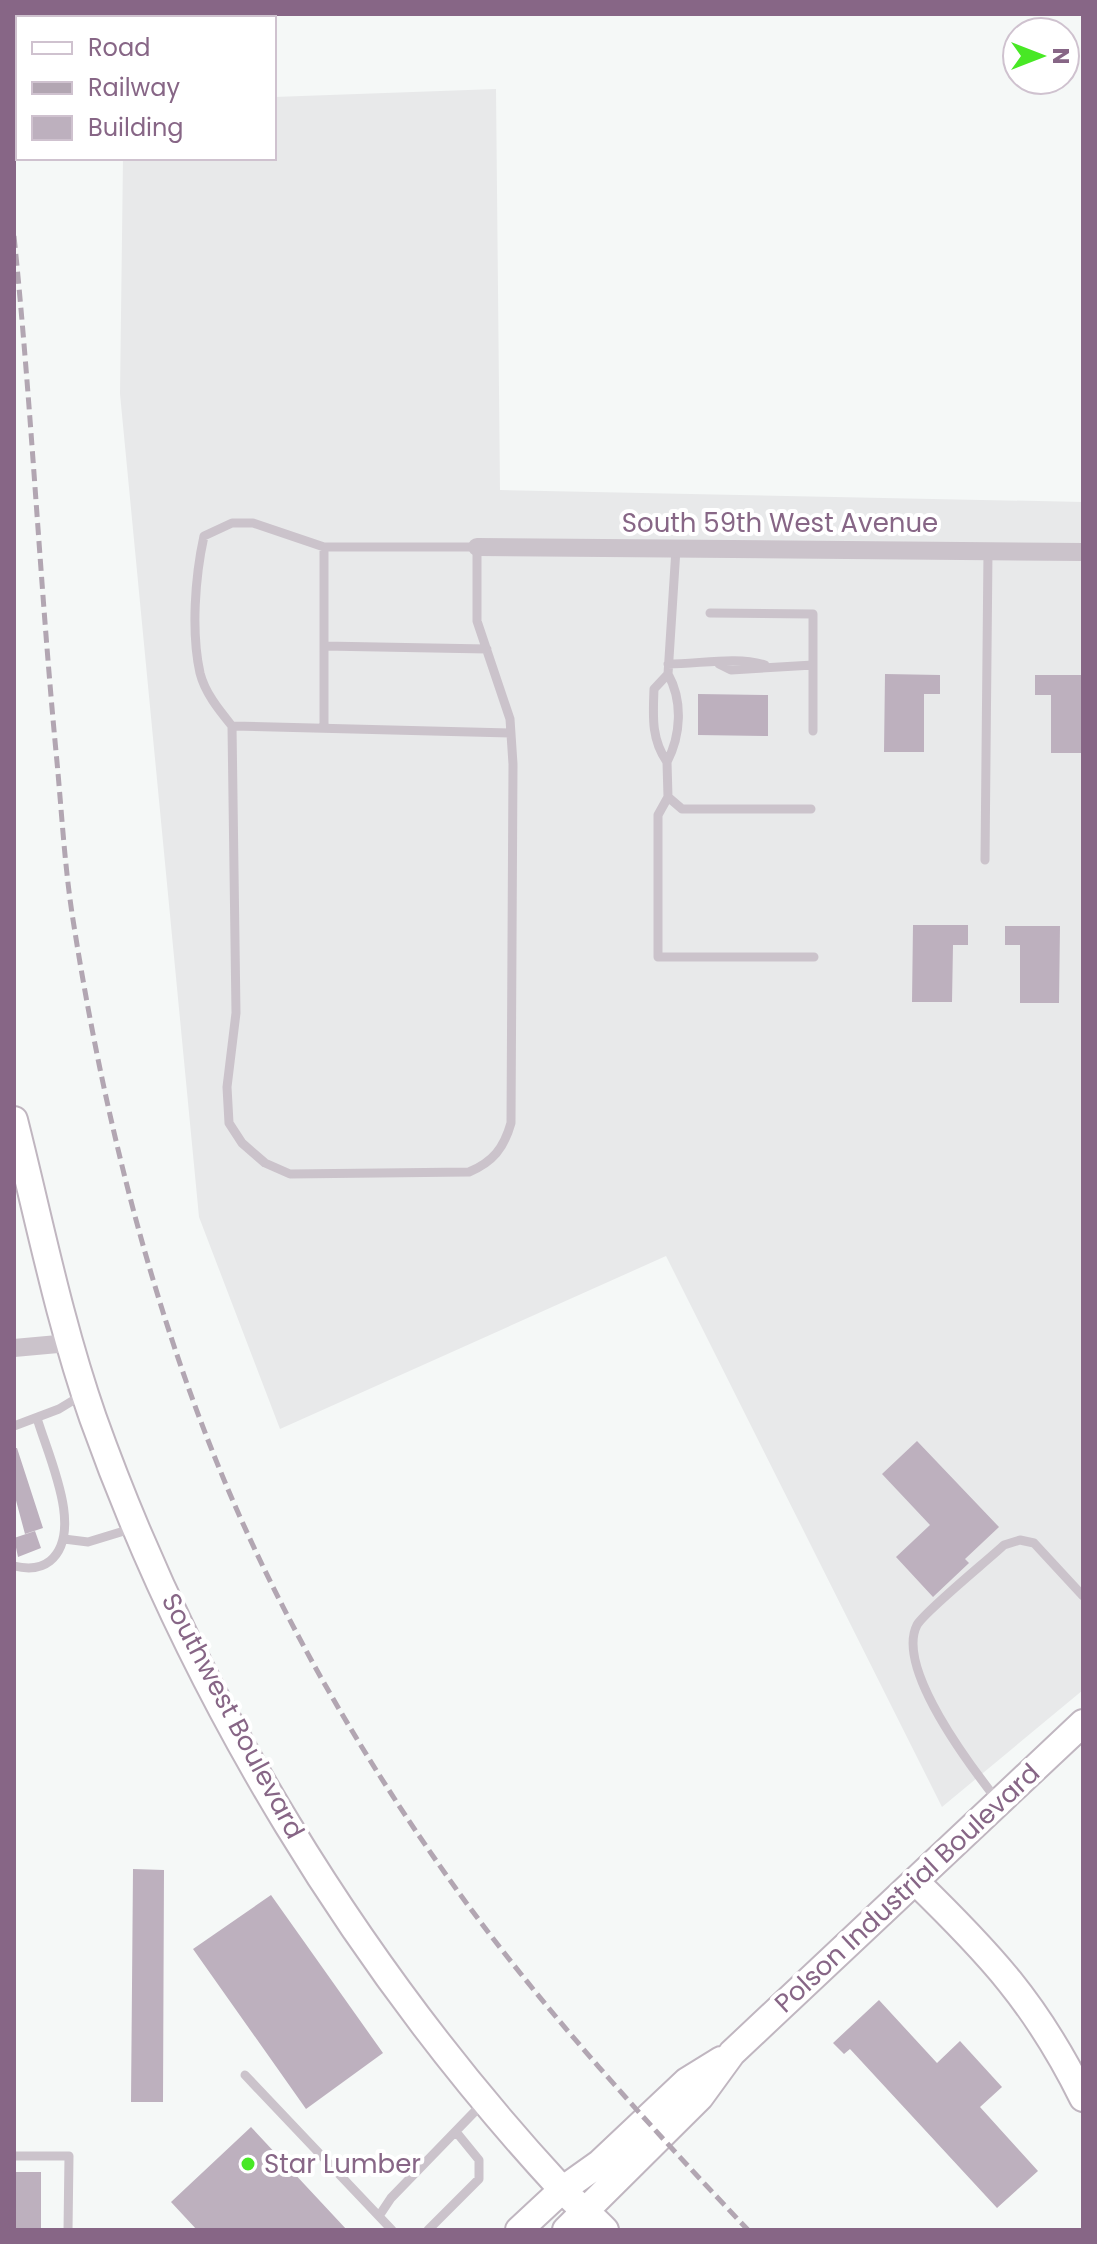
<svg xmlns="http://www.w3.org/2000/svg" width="1097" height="2244" viewBox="0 0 1097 2244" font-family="Poppins,sans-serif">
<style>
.built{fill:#e8e9ea}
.building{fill:#bdb0be}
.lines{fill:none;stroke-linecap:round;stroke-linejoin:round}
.secondary-casing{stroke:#c0b6c0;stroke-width:30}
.lane{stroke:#cbc3cb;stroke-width:9}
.street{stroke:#cbc3cb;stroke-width:18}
.secondary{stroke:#fff;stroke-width:26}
.rail{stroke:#b2a6b2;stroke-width:5;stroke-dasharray:12 6;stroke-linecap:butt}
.poi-dot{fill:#48e825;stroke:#fff;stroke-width:3}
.labels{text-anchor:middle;stroke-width:8;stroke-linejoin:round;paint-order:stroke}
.street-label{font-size:26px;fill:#876686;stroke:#fff}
.poi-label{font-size:26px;fill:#876686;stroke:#fff;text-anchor:start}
</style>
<rect width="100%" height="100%" fill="#f5f8f7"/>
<!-- built -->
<path class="built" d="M496,89L500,490L1083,502V1690L942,1807L666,1256L280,1429L199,1217L120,394L123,158H274V97Z"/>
<!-- building -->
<path class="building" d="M885,674L940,675V694H924V752H884Z
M1035,675H1083V753H1051V695H1035Z
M698,694L768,695V736L698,735Z
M913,925H968V945H953L952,1002H912Z
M1005,926H1060L1059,1003H1020V945H1005Z
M917,1441L999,1527L965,1559L969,1563L933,1597L896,1557L930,1525L882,1474Z
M14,1448H17L43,1528L25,1534L14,1493Z
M35,1531L41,1548L18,1557L14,1538Z
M133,1869L164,1870L163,2102H131Z
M271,1895L383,2053L306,2109L193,1949Z
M879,2000L937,2063L960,2041L1002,2087L980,2107L1038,2171L997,2208L850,2049L844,2054L833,2043Z
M251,2127L347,2230H197L171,2202Z
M14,2172H41V2230H14Z"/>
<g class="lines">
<defs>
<path id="secondary" d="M14,1120C39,1219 59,1321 93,1418C193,1698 357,1967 559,2186C573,2202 591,2215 605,2230
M915,1881C990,1954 1036,2003 1083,2098
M519,2230L562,2190L600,2163L687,2081L721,2060
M566,2230L700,2097L732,2053L1083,1723"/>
</defs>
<!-- secondary casing -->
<use href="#secondary" class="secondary-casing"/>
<!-- lane -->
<path class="lane" d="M232,523H253L324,547H477V621L510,719L513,764L511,1123C504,1148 493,1162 469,1172L290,1174L265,1163L242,1143L229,1123L227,1087L236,1013L232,726C219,710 205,693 200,673C191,632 195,577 204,536Z
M324,547V646L487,649
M710,613L813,614V731
M668,664C700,664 737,656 765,665
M719,664L731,670L813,665
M668,674L654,689C653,716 651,739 667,762C681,735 683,701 668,674L676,549
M232,726L511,733
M324,728V646
M667,762L668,797L682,809H811
M668,797L658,815V957H814
M985,860L988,551
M14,1426L59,1409L82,1395
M64,1539L88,1542L134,1528
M14,1566C26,1569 40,1569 50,1561C85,1532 48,1456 37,1418
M997,1800C972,1768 895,1668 917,1625C924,1612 988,1560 1004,1545L1020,1540L1034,1543L1083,1596
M245,2075L392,2230
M14,2156H69L68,2230
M379,2216L391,2198L484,2102
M428,2230L479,2179V2160L457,2133"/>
<!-- street -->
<path class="street" d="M477,547L1083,552
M14,1348L69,1343"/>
<!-- secondary -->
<use href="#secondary" class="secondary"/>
<!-- rail -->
<path class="rail" d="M14,236C32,411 40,587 57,762C62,816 65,872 74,926C104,1116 152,1309 227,1487C288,1631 370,1770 462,1897C548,2015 648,2124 748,2230"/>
</g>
<!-- markers -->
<circle class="poi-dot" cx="248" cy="2164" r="8"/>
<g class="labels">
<!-- street labels -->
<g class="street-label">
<text x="780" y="532">South 59th West Avenue</text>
<text transform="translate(233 1716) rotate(62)" y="9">Southwest Boulevard</text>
<text transform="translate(907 1888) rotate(-43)" y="9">Polson Industrial Boulevard</text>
</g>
<!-- poi labels -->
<g class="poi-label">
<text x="264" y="2173">Star Lumber</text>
</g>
</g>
<!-- border -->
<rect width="1097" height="2244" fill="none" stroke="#876686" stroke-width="32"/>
<!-- legend -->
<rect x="16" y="16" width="260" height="144" fill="#ffffff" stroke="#cfc2cf" stroke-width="2"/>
<rect x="32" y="42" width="40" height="12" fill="#ffffff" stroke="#cfc2cf" stroke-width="2"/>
<text x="88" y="56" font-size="24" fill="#876686">Road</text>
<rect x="32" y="82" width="40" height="12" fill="#b2a6b2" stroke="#cfc2cf" stroke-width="2"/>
<text x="88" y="96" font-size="24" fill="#876686">Railway</text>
<rect x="32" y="116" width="40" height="24" fill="#bdb0be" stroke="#cfc2cf" stroke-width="2"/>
<text x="88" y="136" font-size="24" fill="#876686">Building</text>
<!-- north arrow -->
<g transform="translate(1041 56) rotate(90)"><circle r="38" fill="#ffffff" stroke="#cfc2cf" stroke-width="2"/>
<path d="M0-6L14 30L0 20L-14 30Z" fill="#48e825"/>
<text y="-12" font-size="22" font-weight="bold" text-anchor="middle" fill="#876686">N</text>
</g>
</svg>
